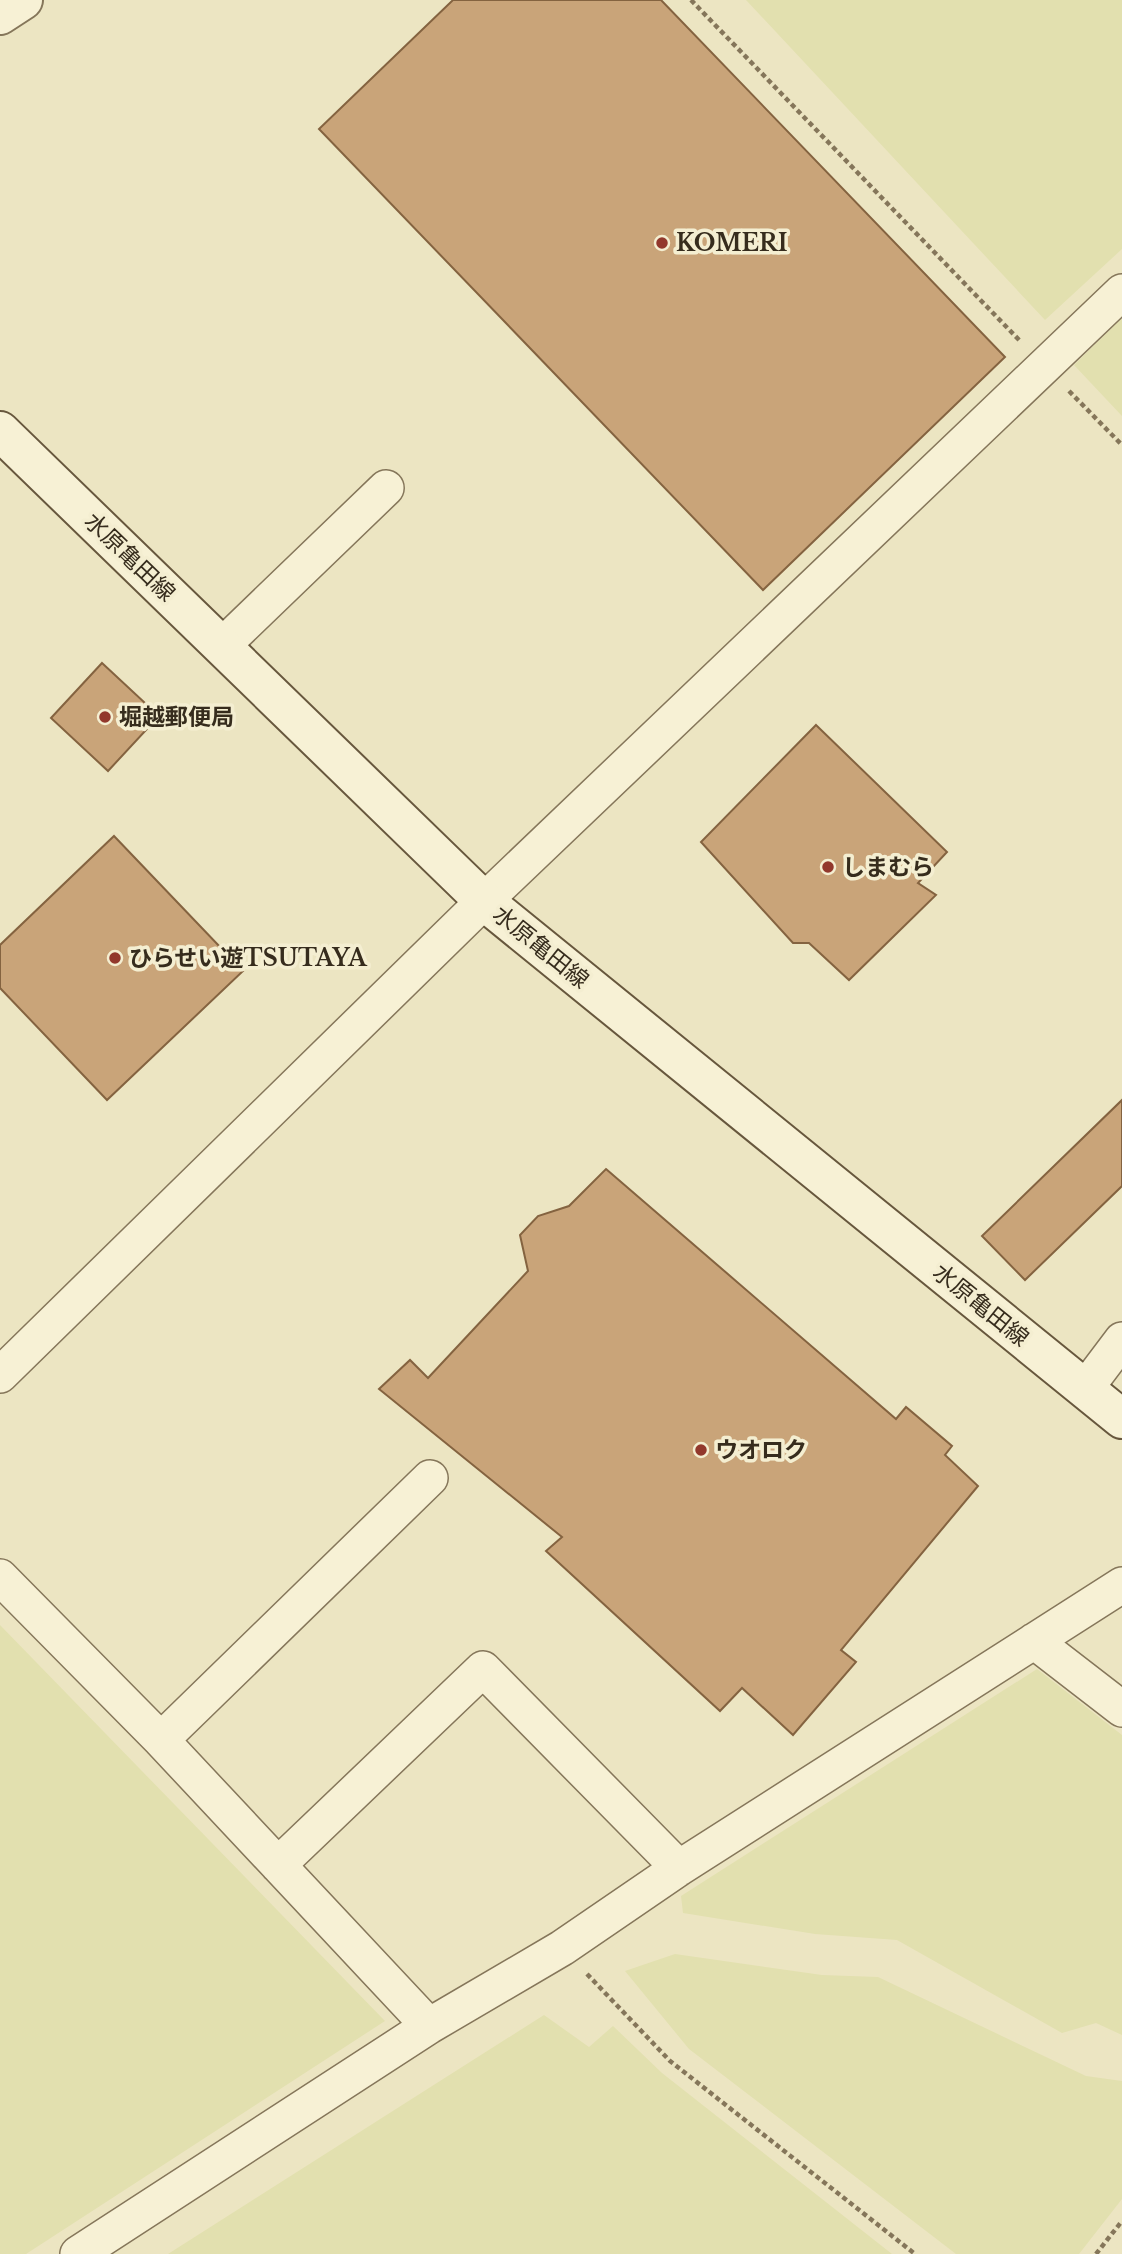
<svg xmlns="http://www.w3.org/2000/svg" width="1122" height="2254" viewBox="0 0 1122 2254" font-family="'Libre Baskerville','Noto Sans JP',serif">
<style>
.farmland{fill:#e2e0af}
.building{fill:#c9a479;stroke:#846340;stroke-width:2}
.lines{fill:none;stroke-linecap:round;stroke-linejoin:round}
.minor-casing{stroke:#85765a;stroke-width:38}
.tertiary-casing{stroke:#85765a;stroke-width:42}
.secondary-casing{stroke:#67573d;stroke-width:42}
.path{stroke:#85765a;stroke-width:4.5;stroke-dasharray:5 3.5;stroke-linecap:butt}
.minor{stroke:#f7f1d5;stroke-width:35}
.tertiary{stroke:#f7f1d5;stroke-width:38}
.secondary{stroke:#f7f1d5;stroke-width:38}
.poi-dot{fill:#92382c;stroke:#f4eed1;stroke-width:2.5}
.labels{text-anchor:middle;stroke-width:7;stroke-linejoin:round;paint-order:stroke}
.poi-label{font-size:23px;font-weight:bold;fill:#362c1d;stroke:#f4eed1;text-anchor:start}
.street-label{font-size:23px;fill:#362c1d;stroke:#f4eed1}
</style>
<rect width="100%" height="100%" fill="#ece5c2"/>
<!-- farmland -->
<path class="farmland" d="M746,0H1122V249L1045,320Z
M1122,318V416L1074,365Z
M0,1625L385,2021L26,2254H0Z
M1037,1669L1122,1735V2035L1096,2023L1062,2033L897,1940L815,1934L683,1913L681,1896Z
M675,1954L822,1975L878,1977L1086,2076L1122,2081V2199L1079,2254H956L689,2049L625,1971Z
M544,2015L589,2047L613,2026L662,2073L892,2254H168Z"/>
<!-- building -->
<path class="building" d="M453,0H661L1005,357L763,590L319,129Z
M102,663L159,716L108,771L51,718Z
M816,725L947,852L918,883L936,895L849,980L809,943H793L701,842Z
M114,836L243,971L107,1100L0,988V945Z
M1122,1100V1186L1025,1280L982,1236Z
M606,1169L896,1419L906,1407L952,1446L945,1455L978,1486L841,1650L856,1662L793,1735L742,1688L720,1711L546,1551L562,1537L379,1389L410,1360L428,1378L528,1271L520,1235L538,1216L569,1206Z"/>
<g class="lines">
<defs>
<path id="minor" d="M222,646L386,488
M0,1375L484,901L1122,292
M1085,1389L1122,1340
M0,1577L161,1740L429,2026
M1034,1641L1122,1709
M161,1740L430,1478
M278,1865L483,1669L679,1868
M78,2254L429,2026L562,1948L679,1868L1122,1585"/>
<path id="tertiary" d="M0,15L23,0"/>
<path id="secondary" d="M0,431L484,901L1122,1419"/>
</defs>
<!-- minor casing -->
<use href="#minor" class="minor-casing"/>
<!-- tertiary casing -->
<use href="#tertiary" class="tertiary-casing"/>
<!-- secondary casing -->
<use href="#secondary" class="secondary-casing"/>
<!-- path -->
<path class="path" d="M691,0L1021,342
M1069,391L1122,445
M587,1974L670,2061L915,2254
M1096,2254L1122,2221"/>
<!-- minor -->
<use href="#minor" class="minor"/>
<!-- tertiary -->
<use href="#tertiary" class="tertiary"/>
<!-- secondary -->
<use href="#secondary" class="secondary"/>
</g>
<!-- markers -->
<g class="poi-dot">
<circle cx="662" cy="243" r="7"/>
<circle cx="105" cy="717" r="7"/>
<circle cx="828" cy="867" r="7"/>
<circle cx="115" cy="958" r="7"/>
<circle cx="701" cy="1450" r="7"/>
</g>
<g class="labels">
<!-- poi labels -->
<g class="poi-label">
<text x="676" y="251">KOMERI</text>
<text x="119" y="725">堀越郵便局</text>
<text x="842" y="875">しまむら</text>
<text x="129" y="966">ひらせい遊TSUTAYA</text>
<text x="715" y="1458">ウオロク</text>
</g>
<!-- street labels -->
<g class="street-label">
<text transform="translate(130 557) rotate(44)" y="8">水原亀田線</text>
<text transform="translate(541 947) rotate(39)" y="8">水原亀田線</text>
<text transform="translate(981 1305) rotate(39)" y="8">水原亀田線</text>
</g>
</g>
</svg>
